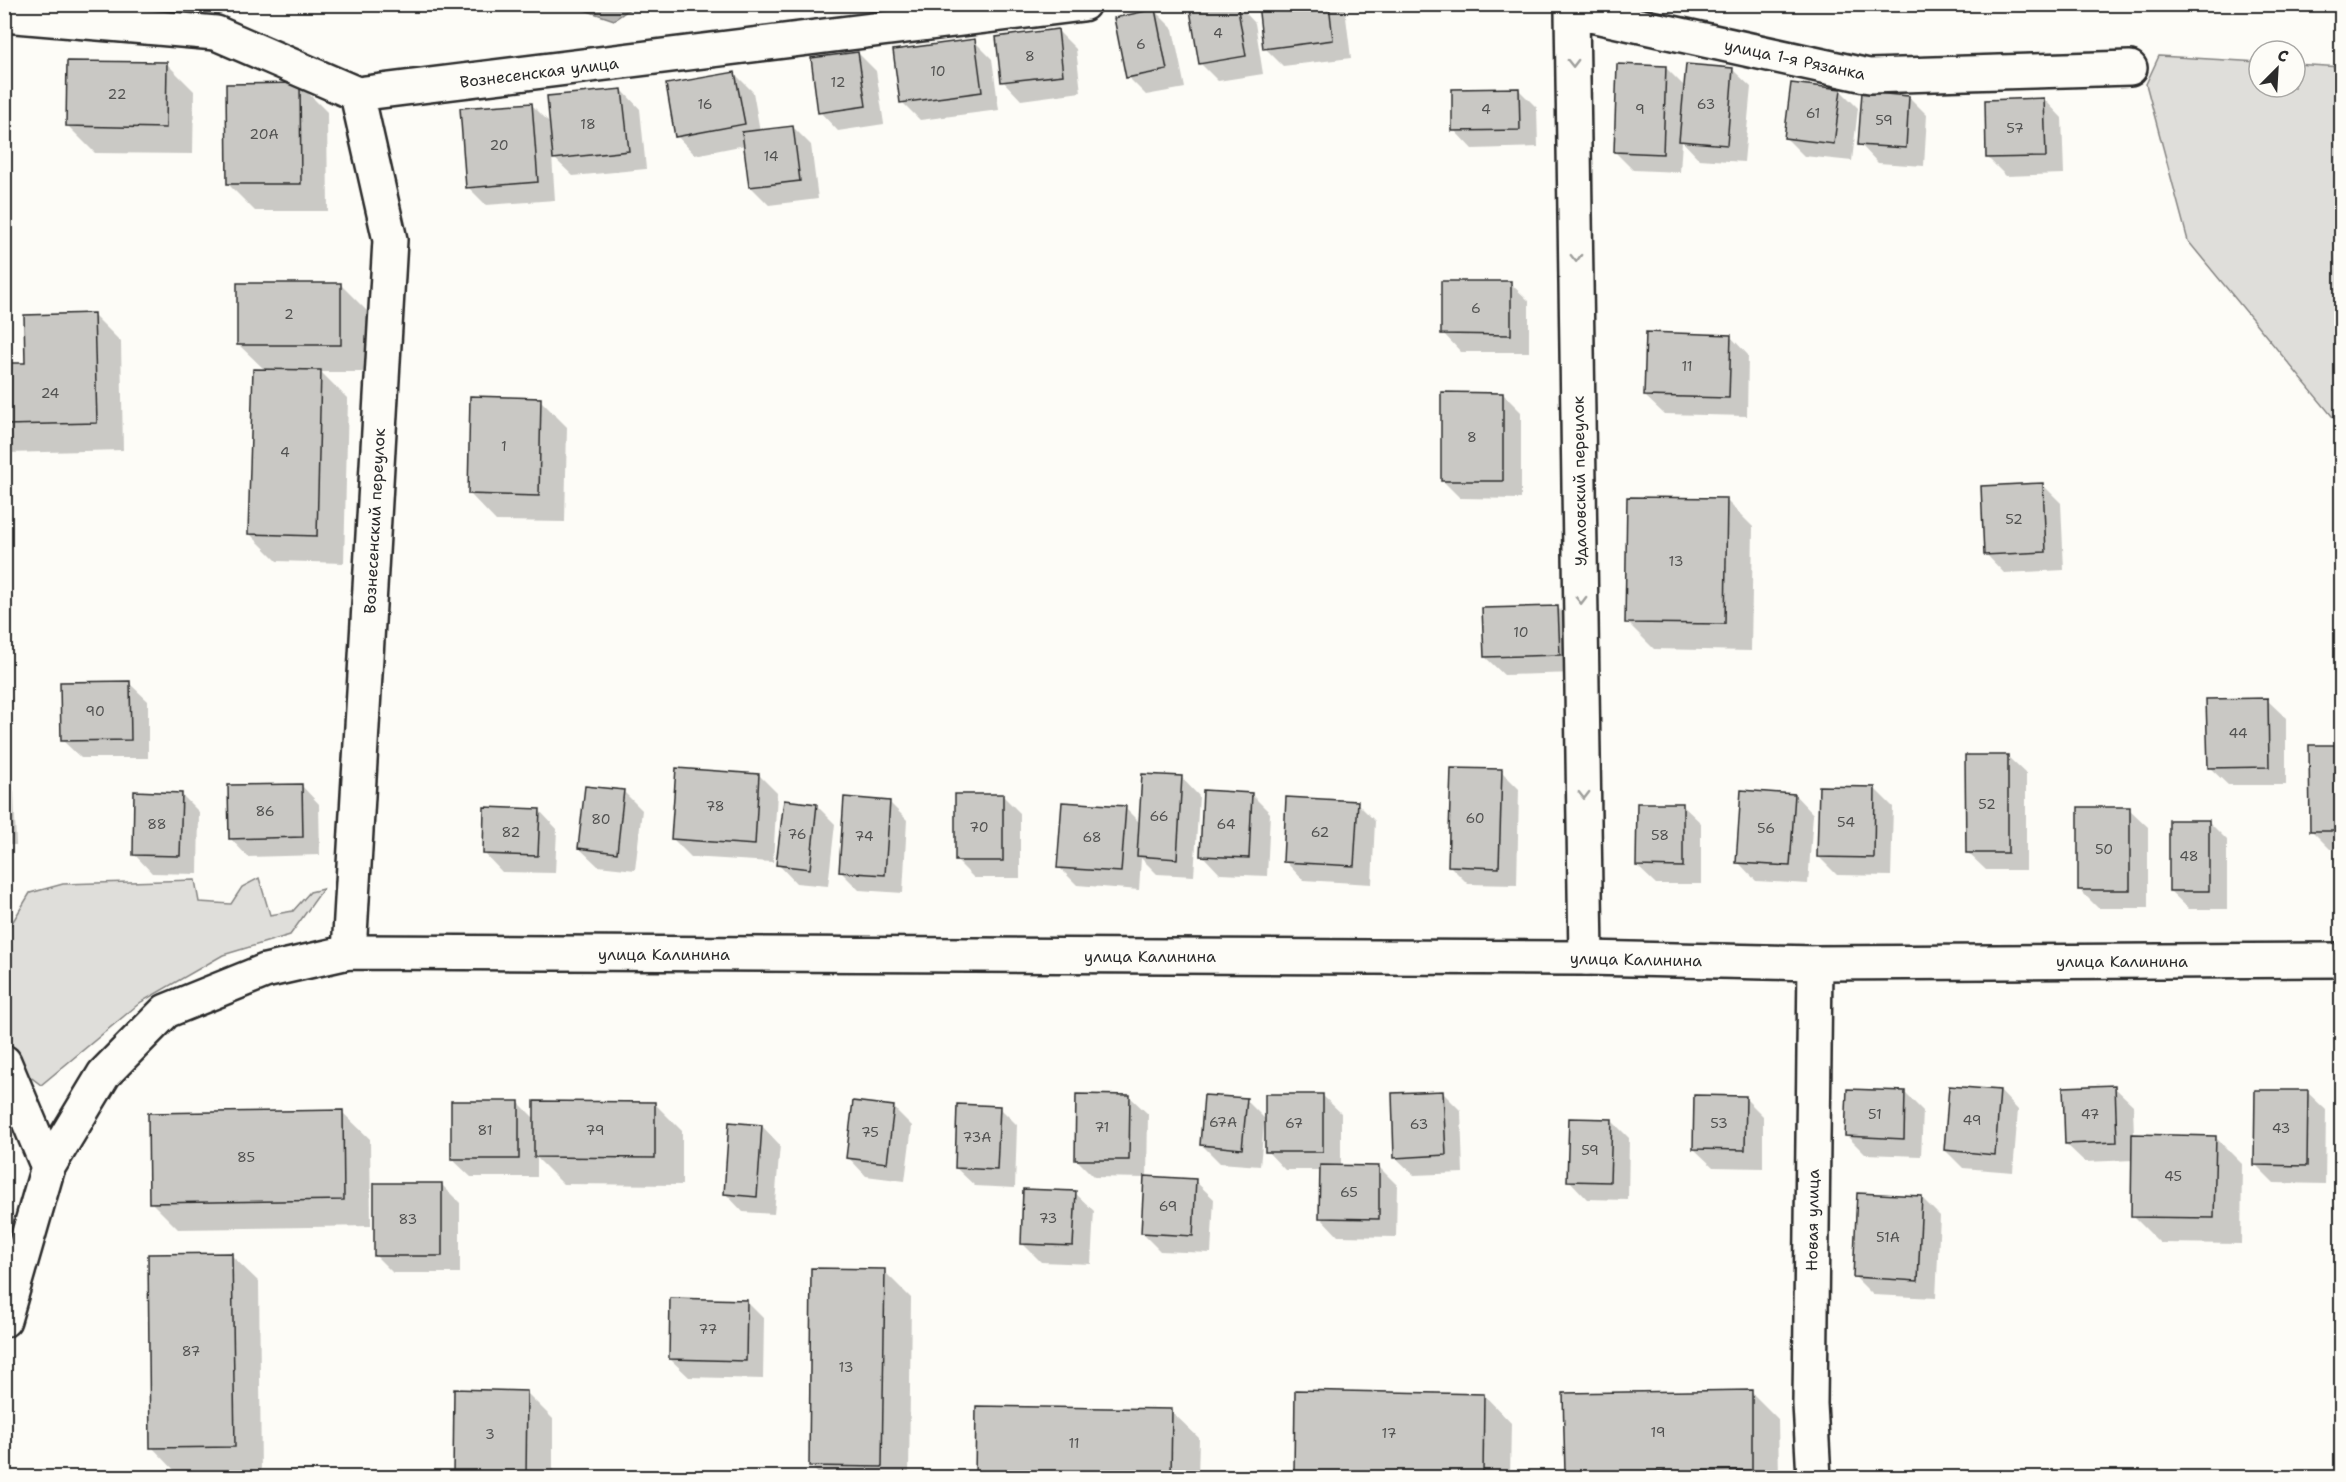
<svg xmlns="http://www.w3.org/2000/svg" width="2346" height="1482" font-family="'Shantell Sans',sans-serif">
	<rect width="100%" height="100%" fill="#fdfcf7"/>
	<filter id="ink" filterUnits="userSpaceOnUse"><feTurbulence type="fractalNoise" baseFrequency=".0167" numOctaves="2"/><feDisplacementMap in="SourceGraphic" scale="12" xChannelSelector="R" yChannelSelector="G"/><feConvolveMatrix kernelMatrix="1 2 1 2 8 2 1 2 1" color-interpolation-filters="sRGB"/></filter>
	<g filter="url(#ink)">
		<path fill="#dfdeda" stroke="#858482" stroke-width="1.5" d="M2159 56 2259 62V87H2295V64L2341 67V427L2188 241 2146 84Z
			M259 878 270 915 293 911 310 892 323 889 290 935 223 955 141 1002 41 1085 24 1072 5 1035V929L9 928 30 893 63 884 195 880 199 902 231 904 242 887Z"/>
		<path fill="#b5b4b1" stroke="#7e7d7b" stroke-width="1.5" d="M570 5 635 4V5L614 20Z"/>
		<path fill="#0003" d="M1237 4 1255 23 1263 74 1218 81 1200 63Z
			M1259 4H1340L1345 9 1351 58 1283 66 1265 48Z
			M1155 11 1173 29 1185 88 1146 95 1128 77Z
			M1058 31 1076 49 1081 92 1021 100 1003 81Z
			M974 41 992 59 999 110 920 120 902 102Z
			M858 53 876 71 884 124 838 131 820 112Z
			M166 63 194 91 193 154 95 153 68 126Z
			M1666 68 1685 87 1732 69 1751 87 1744 162 1699 159 1682 141 1680 172 1633 170 1615 152Z
			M734 73 753 92 760 131 793 127 811 145 818 199 769 205 750 186 745 145 695 155 677 136Z
			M300 85 327 112 328 211H255L228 184Z
			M622 90 640 109 646 169 573 176 552 156 555 200 486 205 468 187 532 105 551 124Z
			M1519 90 1537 108 1538 147 1472 149 1454 130Z
			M1840 90 1858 108 1852 161 1804 156 1786 138Z
			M1909 97 1927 115 1924 166 1878 163 1860 144Z
			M2044 99 2062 118 2064 174 2006 176 1988 158Z
			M1510 283 1529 301V352H1461L1443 333Z
			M340 284 368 312V372H321L348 399 344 563 277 561 250 534 265 370 239 345Z
			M94 315 121 342 123 450 7 453 4 450V365L27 364Z
			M1730 336 1748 355 1747 416 1664 414 1645 396Z
			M1503 394 1521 412V499L1460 498 1442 480Z
			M540 400 567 427 565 522 496 521 469 493Z
			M2043 485 2061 503 2064 570 2004 573 1986 554Z
			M1726 500 1753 527 1751 651 1654 649 1627 622Z
			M1558 608 1576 626 1577 673 1504 675 1485 657Z
			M129 683 148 701V758H81L62 740Z
			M2267 700 2286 718V785H2228L2209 767Z
			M2342 746V849H2330L2311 830Z
			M2007 756 2026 774V870H1986L1967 852Z
			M1501 771 1519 789 1517 885 1468 884 1450 866Z
			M759 775 777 793 773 862 691 857 673 839Z
			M1181 777 1199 796 1194 876 1157 874 1141 858 1139 890 1077 885 1059 867 1125 808 1140 823Z
			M4 782 14 791 16 845H4Z
			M301 785 319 804 320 855 248 857 230 838Z
			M1875 789 1893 807 1891 876 1837 875 1819 857Z
			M624 792 642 810 635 870 598 866 579 848Z
			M181 794 199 812 198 874 152 873 134 854Z
			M1251 794 1270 813 1267 876 1220 874 1202 855Z
			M1002 795 1020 813V878H974L956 860Z
			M1795 795 1813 814 1808 884 1756 881 1738 862Z
			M889 802 907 820 903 893 859 890 840 871Z
			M1357 803 1375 821 1372 884 1303 880 1285 861Z
			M1682 805 1701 823V884H1656L1637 866Z
			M817 806 835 824 828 886 796 883 778 864Z
			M2129 809 2148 827V908H2098L2080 890Z
			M539 810 557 829 555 873 502 872 484 853Z
			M2209 822 2227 840V909H2189L2170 891Z
			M2114 1087 2133 1105 2134 1136 2215 1137 2242 1164 2241 1244 2160 1243 2133 1216 2134 1160 2085 1162 2066 1144Z
			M2000 1091 2018 1110 2013 1172 1963 1168 1945 1150Z
			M2307 1092 2326 1110 2325 1184 2274 1183 2256 1165Z
			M1443 1093 1461 1111 1463 1173 1414 1175 1395 1157Z
			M1905 1093 1923 1111 1921 1156 1865 1154 1847 1136Z
			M1322 1095 1341 1113V1166L1379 1167 1397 1185 1396 1237 1338 1236 1320 1217 1321 1170H1285L1267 1151 1266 1124H1264L1260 1166 1220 1163 1201 1144 1246 1100 1266 1120Z
			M1129 1096 1148 1114 1147 1178 1195 1181 1214 1199 1211 1253 1160 1251 1142 1233 1145 1178 1094 1177 1076 1159Z
			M1745 1098 1763 1116V1168L1713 1167 1694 1149Z
			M518 1102 535 1119 655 1104 682 1131V1185L563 1184 537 1158V1177H471L452 1159Z
			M855 1103 894 1108 912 1126 905 1181 866 1176 848 1157Z
			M999 1107 1017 1125 1015 1188 975 1186 956 1168Z
			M342 1112 370 1139 371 1226 178 1229 151 1202Z
			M1611 1120 1629 1138 1628 1200 1587 1199 1569 1180Z
			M762 1126 780 1145 774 1214 743 1212 725 1193Z
			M442 1185 460 1203V1273H393L375 1255Z
			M1075 1193 1094 1211 1091 1264 1041 1262 1023 1244Z
			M1922 1198 1940 1216 1936 1298 1873 1295 1854 1276Z
			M231 1255 259 1282 261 1474 179 1475 152 1447Z
			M884 1271 911 1298 909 1478H822L810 1465Z
			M746 1301 764 1319 763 1379 689 1377 670 1359Z
			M526 1392 553 1419V1478H454Z
			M1751 1392 1778 1419 1779 1478H1572L1566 1472Z
			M1484 1395 1511 1423 1510 1478H1301L1295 1472Z
			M1171 1411 1199 1438 1198 1478H977Z"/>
		<path fill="#c9c8c4" stroke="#2b2b2b" stroke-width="1.5" d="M1225 4H1237L1246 56 1199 64 1190 10Z
			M1258 4H1329L1333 40 1263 49Z
			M1155 9 1167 70 1126 78 1114 18Z
			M1058 29 1063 75 1001 82 996 37Z
			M975 39 982 92 900 103 893 50Z
			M858 52 866 106 818 113 811 58Z
			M67 61 167 62 166 128 66 126Z
			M1617 64 1666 66 1663 154 1614 152Z
			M1686 64 1733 68 1727 145 1679 141Z
			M735 72 745 124 675 137 666 84Z
			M300 83 301 184H227L226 84Z
			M1791 83 1841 89 1834 144 1784 138Z
			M1519 88 1520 130 1452 131V89Z
			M622 89 629 151 553 159 547 96Z
			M1862 92 1909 96 1906 148 1858 145Z
			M2044 98 2046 157 1986 158 1985 100Z
			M532 103 538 182 466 188 460 108Z
			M793 126 800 181 749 187 742 132Z
			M1441 281H1511V335L1441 334Z
			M237 283H341V345H237Z
			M94 313 97 423 4 425V363H25L24 315Z
			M1646 332 1731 335 1729 398 1644 396Z
			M253 369 321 370 317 536 248 534Z
			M1441 392 1503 393V481H1441Z
			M470 396 541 398 539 496 468 494Z
			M2043 483 2046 552 1984 555 1981 486Z
			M1627 497 1727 498 1725 624 1625 623Z
			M1558 606 1560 655 1484 657 1482 608Z
			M130 681 131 740 61 741 60 682Z
			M2268 698 2269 767 2208 768 2206 699Z
			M2309 745H2342V831H2310Z
			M1965 755H2008V853H1966Z
			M676 768 759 774 755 845 671 839Z
			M1451 768 1502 769 1499 868 1448 866Z
			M1142 774 1182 776 1177 859 1137 856Z
			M302 784 303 837 229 839 228 785Z
			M585 786 624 790 617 853 578 848Z
			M1819 786 1875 787 1874 858 1817 857Z
			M1203 790 1252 793 1249 858 1200 856Z
			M1741 790 1795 794 1790 866 1736 863Z
			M134 791 182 793 180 856 133 855Z
			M955 794H1003V861H955Z
			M844 797 890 801 885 875 839 872Z
			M1286 797 1358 801 1354 866 1283 862Z
			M784 800 817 804 810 869 776 865Z
			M1062 802 1126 806 1121 872 1057 868Z
			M1637 803H1683V867L1636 866Z
			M484 807 540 809 538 856 483 854Z
			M2078 807H2130V890H2078Z
			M2169 820H2209V891H2169Z
			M2115 1085 2117 1142 2065 1144 2063 1087Z
			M1949 1086 2000 1090 1995 1155 1944 1150Z
			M1847 1089 1905 1091 1904 1139 1845 1136Z
			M2255 1090H2308L2307 1166 2254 1165Z
			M1443 1091 1446 1155 1394 1158 1392 1093Z
			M1076 1094 1130 1095 1129 1160H1075Z
			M1265 1094H1323V1152H1265Z
			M1204 1095 1247 1098 1242 1149 1200 1145Z
			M1694 1095 1746 1096 1745 1150 1693 1149Z
			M451 1101H519V1159H451Z
			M534 1101 655 1102V1158L534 1157Z
			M853 1101 894 1106 887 1163 846 1158Z
			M957 1104 1000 1106 997 1170 955 1168Z
			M343 1110 344 1200 149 1203 148 1113Z
			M1569 1118 1612 1119 1610 1182 1567 1181Z
			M729 1122 762 1125 757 1197 724 1194Z
			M2132 1134 2216 1136 2214 1218 2131 1217Z
			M1320 1165 1379 1166V1219L1319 1218Z
			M1144 1176 1196 1179 1193 1236 1141 1233Z
			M374 1183H442V1256H374Z
			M1023 1189 1076 1191 1073 1246 1021 1244Z
			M1857 1193 1922 1196 1918 1281 1853 1277Z
			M232 1253 235 1447 150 1448 148 1254Z
			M811 1268 885 1269 882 1467 809 1466Z
			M670 1298 747 1300 746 1361 669 1359Z
			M454 1389 527 1391 526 1478H453Z
			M1295 1390 1484 1394 1483 1477 1294 1473Z
			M1752 1390V1470L1565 1473 1563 1393Z
			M976 1406 1172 1409 1171 1478H975Z"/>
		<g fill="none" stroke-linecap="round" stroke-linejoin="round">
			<defs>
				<path id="minor" d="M1574 4 1572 11 1586 958
					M1572 11 1869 76 2130 68
					M4 15 216 33 357 94 1083 4
					M349 952 390 240 357 94
					M4 1062 48 1167
					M1814 1478 1810 1404 1815 963"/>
				<path id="secondary" d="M4 1320 48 1167 104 1074 166 1011 265 971 349 952 1586 958 1815 963 2342 960"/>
			</defs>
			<use href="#minor" stroke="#2b2b2b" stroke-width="38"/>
			<use href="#secondary" stroke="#2b2b2b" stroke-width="38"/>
			<use href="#minor" stroke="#fdfcf7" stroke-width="33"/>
			<use href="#secondary" stroke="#fdfcf7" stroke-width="33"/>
		</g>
		<defs><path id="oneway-chevron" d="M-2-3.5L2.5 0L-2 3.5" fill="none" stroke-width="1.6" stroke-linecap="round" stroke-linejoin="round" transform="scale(1.5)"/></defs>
		<g stroke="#9e9e9b">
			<use href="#oneway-chevron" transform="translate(1573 63) rotate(89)"/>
			<use href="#oneway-chevron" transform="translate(1576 258) rotate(89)"/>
			<use href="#oneway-chevron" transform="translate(1581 600) rotate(89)"/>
			<use href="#oneway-chevron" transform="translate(1584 795) rotate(89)"/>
		</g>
	</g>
	<g text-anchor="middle" stroke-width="4.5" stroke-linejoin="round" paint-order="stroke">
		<g font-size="14" fill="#525251">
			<text x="1218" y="38">4</text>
			<text x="1141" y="49">6</text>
			<text x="1030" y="61">8</text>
			<text x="938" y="76">10</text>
			<text x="838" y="87">12</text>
			<text x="117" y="99">22</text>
			<text x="705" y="109">16</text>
			<text x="1706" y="109">63</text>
			<text x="1486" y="114">4</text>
			<text x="1640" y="114">9</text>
			<text x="1813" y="118">61</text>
			<text x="1884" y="125">59</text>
			<text x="588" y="129">18</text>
			<text x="2015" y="133">57</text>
			<text x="264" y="139">20А</text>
			<text x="499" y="150">20</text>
			<text x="771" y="161">14</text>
			<text x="1476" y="313">6</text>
			<text x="289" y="319">2</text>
			<text x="1687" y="371">11</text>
			<text x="50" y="398">24</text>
			<text x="1472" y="442">8</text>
			<text x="504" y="451">1</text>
			<text x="285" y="457">4</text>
			<text x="2014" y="524">52</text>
			<text x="1676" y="566">13</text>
			<text x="1521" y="637">10</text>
			<text x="95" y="716">90</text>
			<text x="2238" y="738">44</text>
			<text x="1987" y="809">52</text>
			<text x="715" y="811">78</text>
			<text x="265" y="816">86</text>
			<text x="1159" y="821">66</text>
			<text x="1475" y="823">60</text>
			<text x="601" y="824">80</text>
			<text x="1846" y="827">54</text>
			<text x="157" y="829">88</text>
			<text x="1226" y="829">64</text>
			<text x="979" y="832">70</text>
			<text x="1766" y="833">56</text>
			<text x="511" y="837">82</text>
			<text x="1320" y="837">62</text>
			<text x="797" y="839">76</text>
			<text x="1660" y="840">58</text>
			<text x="864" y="841">74</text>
			<text x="1092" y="842">68</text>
			<text x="2104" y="854">50</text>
			<text x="2189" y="861">48</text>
			<text x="1875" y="1119">51</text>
			<text x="2090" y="1119">47</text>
			<text x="1972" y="1125">49</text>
			<text x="1223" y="1127">67А</text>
			<text x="1294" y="1128">67</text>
			<text x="1719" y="1128">53</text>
			<text x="1419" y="1129">63</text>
			<text x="1102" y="1132">71</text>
			<text x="2281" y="1133">43</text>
			<text x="485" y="1135">81</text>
			<text x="595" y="1135">79</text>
			<text x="870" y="1137">75</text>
			<text x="977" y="1142">73А</text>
			<text x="1590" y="1155">59</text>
			<text x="246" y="1162">85</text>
			<text x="2173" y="1181">45</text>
			<text x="1349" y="1197">65</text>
			<text x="1168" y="1211">69</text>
			<text x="1048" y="1223">73</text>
			<text x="408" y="1224">83</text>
			<text x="1888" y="1242">51А</text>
			<text x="708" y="1334">77</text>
			<text x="191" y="1356">87</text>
			<text x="846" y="1372">13</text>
			<text x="1658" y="1437">19</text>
			<text x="1389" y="1438">17</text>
			<text x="490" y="1439">3</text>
			<text x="1074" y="1448">11</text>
		</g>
		<g font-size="16" fill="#2b2b2b" stroke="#fdfcf7">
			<text transform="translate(1795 59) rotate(12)" y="6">улица 1-я Рязанка</text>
			<text transform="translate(539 72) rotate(-7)" y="6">Вознесенская улица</text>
			<text transform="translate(1579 481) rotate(-91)" y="6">Удаловский переулок</text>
			<text transform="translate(374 521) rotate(-87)" y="6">Вознесенский переулок</text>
			<text x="664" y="960">улица Калинина</text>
			<text x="1150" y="962">улица Калинина</text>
			<text transform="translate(1636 959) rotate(1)" y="6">улица Калинина</text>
			<text x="2122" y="967">улица Калинина</text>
			<text transform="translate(1812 1220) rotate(-89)" y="6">Новая улица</text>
		</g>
	</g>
	<rect width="2346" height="1482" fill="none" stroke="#fdfcf7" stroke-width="24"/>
	<rect x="12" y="12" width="2322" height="1458" fill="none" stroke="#2b2b2b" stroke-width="2" filter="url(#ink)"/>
	<g transform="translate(2277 69) rotate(24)"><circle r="28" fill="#fdfcf7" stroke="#a9a8a5" stroke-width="1.5"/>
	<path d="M0-4.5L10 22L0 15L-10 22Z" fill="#2b2b2b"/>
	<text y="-9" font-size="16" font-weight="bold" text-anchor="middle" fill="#2b2b2b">С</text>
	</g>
</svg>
